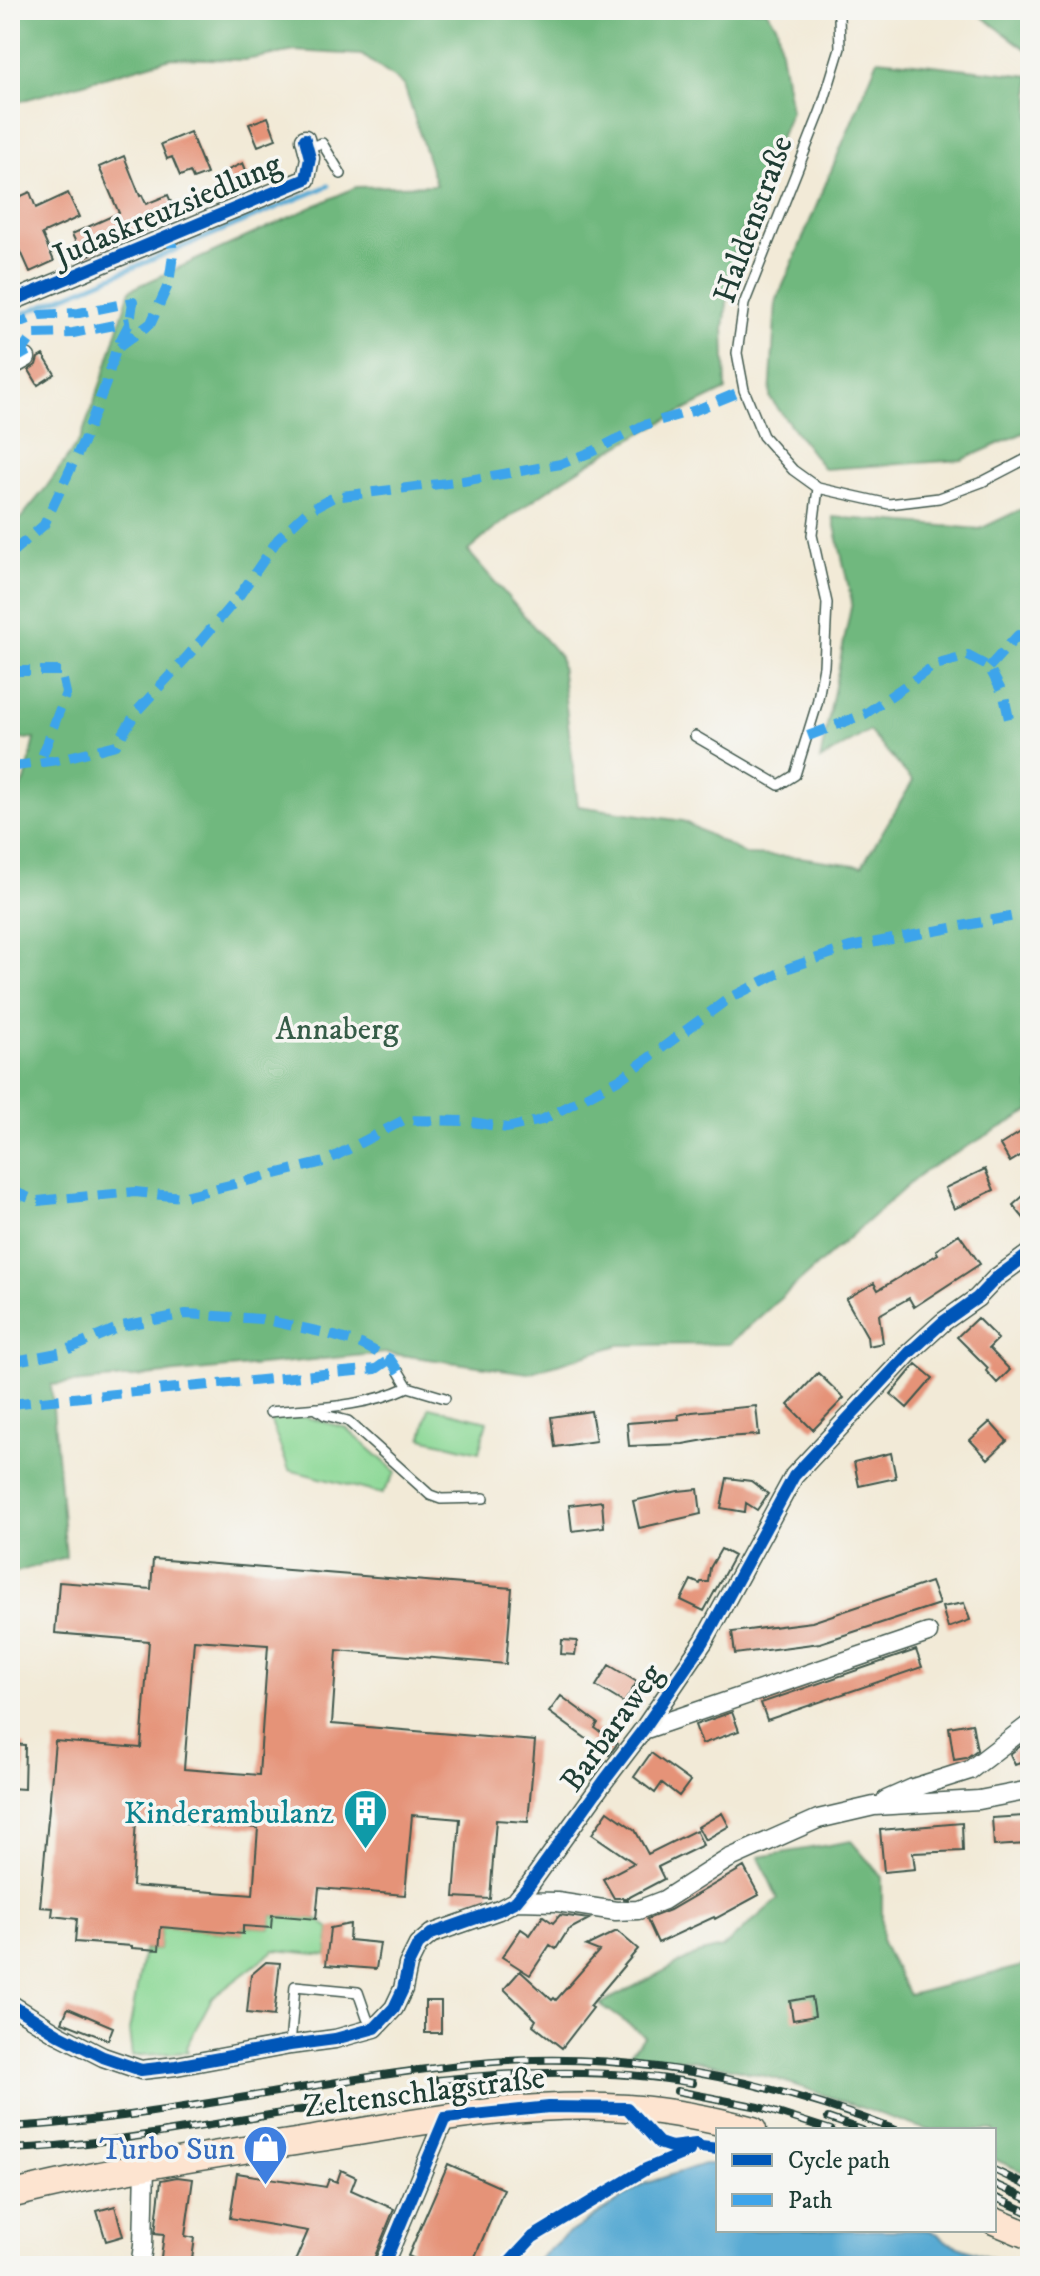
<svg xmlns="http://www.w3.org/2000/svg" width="1040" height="2276" font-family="'IM FELL DW Pica',serif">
	<rect width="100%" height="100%" fill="#f6f6f2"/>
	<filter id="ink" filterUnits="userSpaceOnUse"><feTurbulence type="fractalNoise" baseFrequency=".0125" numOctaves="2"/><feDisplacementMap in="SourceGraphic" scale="16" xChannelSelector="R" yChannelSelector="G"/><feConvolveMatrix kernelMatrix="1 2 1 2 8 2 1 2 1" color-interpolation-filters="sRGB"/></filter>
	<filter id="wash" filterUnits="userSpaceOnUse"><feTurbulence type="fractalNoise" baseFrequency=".006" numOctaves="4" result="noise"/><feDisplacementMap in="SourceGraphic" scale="32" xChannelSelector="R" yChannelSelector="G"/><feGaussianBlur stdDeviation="1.8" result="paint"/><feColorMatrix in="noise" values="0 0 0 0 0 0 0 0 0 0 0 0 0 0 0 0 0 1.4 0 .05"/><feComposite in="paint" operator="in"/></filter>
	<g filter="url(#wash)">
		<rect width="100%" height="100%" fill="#f2ead7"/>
		<path fill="#8bd895" stroke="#558a64" stroke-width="2" d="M429 1407 487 1421 479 1452 422 1438Z
			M298 1415 346 1428 396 1472 382 1494 289 1470 269 1417Z
			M272 1915 316 1919 330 1928 327 1955 275 1950 212 1998 186 2047 188 2052 132 2056 129 2031 144 1950H159L161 1927 242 1934 243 1926 271 1928Z"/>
		<path fill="#70b87e" stroke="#487a59" stroke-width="2" d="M10 10H766L777 26 791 111 733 254 724 328 726 390C634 434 545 484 468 551L560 657 578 806 683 821 747 855 799 857 862 866 913 781 869 731 820 760 852 602 833 517 980 529 1030 505V1111L924 1171 729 1344 619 1345 528 1373 386 1353 51 1385 66 1557 10 1574V804L25 781 35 739H10V531L45 489 81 438 104 374 130 290 356 187 436 185 404 85 362 55 295 51 245 60 171 58 10 104Z
			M973 10H1030V52Z
			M878 59 1030 76V430L962 460 824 469 770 398 776 302Z
			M851 1841 882 1877V1943L909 1995 1030 1964V2175L994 2159V2130H927L777 2079 701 2061 629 2054 645 2036 600 2004 697 1954 722 1948 778 1899 759 1857Z"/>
		<path fill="#59aad3" stroke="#3c7484" stroke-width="2" d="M704 2164H718V2230H929L938 2234 944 2241 1014 2266H531L563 2237 644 2184Z"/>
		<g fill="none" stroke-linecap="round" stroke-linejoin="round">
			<path stroke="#59aad3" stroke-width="5" d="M15 317 328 186"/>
		</g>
		<g id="blocks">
			<path fill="#e59378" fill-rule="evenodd" d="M268 117 276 139 258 146 249 124Z
				M190 132 207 174 193 179 190 172 180 176 172 157 167 159 161 144Z
				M124 156 140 196 142 195 146 204 168 195 174 209 164 213 167 219 155 224 156 226 83 258 72 234 119 213 99 167Z
				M243 163 251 182 235 190 226 171Z
				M30 192 36 208 68 193 79 217 42 234 54 261 30 272 15 238 10 240V201Z
				M43 355 55 374 38 385 29 370 36 365 38 358Z
				M1024 1130 1030 1139V1150L1010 1162 1000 1145Z
				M985 1169 994 1190 954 1209 945 1188Z
				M1030 1190V1226L1013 1205Z
				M959 1234 980 1264 914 1307 909 1298 879 1315 883 1343 868 1346 867 1336 846 1299 874 1283 878 1290 938 1254 936 1250Z
				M977 1318 998 1339 989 1348 1010 1370 997 1383 986 1371 988 1368 957 1337Z
				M916 1364 933 1378 907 1408 891 1394Z
				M818 1373 844 1398 813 1430 788 1405Z
				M756 1406 759 1435 722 1437 683 1444 629 1446 627 1423 679 1419 678 1415 692 1412Z
				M591 1411 596 1441 555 1447 551 1417Z
				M990 1422 1007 1441 988 1459 970 1440Z
				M891 1453 896 1478 859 1486 854 1462Z
				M727 1478 751 1481 768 1494 757 1510 746 1503 745 1512 721 1508Z
				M698 1489 701 1514 639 1528 633 1501 678 1491Z
				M602 1501 604 1527 572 1531 569 1505Z
				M721 1549 734 1556 704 1611 681 1600 691 1580 700 1584 701 1582H708L710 1568Z
				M153 1559 512 1588 506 1664 337 1650 332 1724 535 1741 528 1822 496 1820 490 1899 454 1897 460 1819 412 1815 405 1895 319 1888 316 1919 272 1915 271 1928 243 1926V1934L161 1927 159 1950 132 1948V1946L75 1942 77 1919 52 1916 53 1908 40 1907 55 1741 141 1748 149 1641 55 1633 59 1582 151 1589ZM194 1640 268 1645 259 1775 184 1769ZM136 1819 258 1828 253 1895 132 1886Z
				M931 1582 939 1604 820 1643 735 1654 732 1632 812 1622Z
				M964 1603 970 1620 948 1628 942 1607Z
				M562 1640 577 1641 575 1655 561 1654Z
				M916 1650 922 1667 767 1720 761 1703Z
				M609 1665 637 1682 624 1703 596 1686Z
				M561 1696 598 1723 595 1728 617 1744 609 1755 549 1712Z
				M732 1712 739 1731 702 1744 695 1725Z
				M972 1723 977 1750 966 1758 954 1760 949 1727Z
				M1030 1739V1759L1015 1765 1010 1754Z
				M10 1744 25 1745 24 1789 10 1788Z
				M651 1753 690 1781 679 1796 662 1783 655 1793 634 1777Z
				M608 1811 635 1830 648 1854 696 1830 703 1845 658 1867 664 1879 628 1898H614L603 1879 634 1863 592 1834Z
				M722 1813 729 1826 705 1840 698 1827Z
				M1024 1816 1026 1844 994 1846 992 1818Z
				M962 1823 963 1851 913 1853 915 1869 884 1872 880 1830Z
				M744 1867 759 1895 715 1919 714 1917 658 1943 647 1919 670 1910Z
				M560 1915 589 1919 568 1930 556 1949 550 1945 530 1975 502 1957 521 1929 530 1935 543 1916 553 1923Z
				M350 1924 349 1940 380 1943 376 1969 326 1965 330 1928Z
				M617 1931 638 1949 590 2006 593 2008 562 2048 533 2025 536 2020 504 1989 520 1971 552 2000 554 1998 556 2000 599 1951 586 1946Z
				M266 1962 280 1963 274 2016 247 2013 251 1975Z
				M812 1997 815 2016 793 2020 790 2001Z
				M425 2001H441V2033H425Z
				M68 2008 113 2027 108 2040 62 2022Z
				M448 2164 504 2189 471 2266H431L408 2256Z
				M341 2170 356 2177 351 2190 394 2209 371 2266H293L308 2231 230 2218 237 2173 326 2187 329 2179 337 2182Z
				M177 2177 193 2179 185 2236 195 2238 191 2266H160L164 2234 155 2233 161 2180Z
				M115 2206 123 2236 106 2241 97 2211Z"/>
		</g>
	</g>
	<g filter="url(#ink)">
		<use href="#blocks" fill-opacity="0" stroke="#3f574c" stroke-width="2"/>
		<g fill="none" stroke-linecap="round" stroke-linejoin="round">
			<defs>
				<path id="service" d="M835 10 839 16 840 48 821 110 744 304 737 353 744 390 763 436 793 470 818 488 889 504 939 498 982 482 1030 457
					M307 148 322 143 341 174
					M695 736 779 785 795 775 817 704 824 666 827 603 812 535 818 488
					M399 1372 408 1387 445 1398
					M315 1408 325 1415 348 1421 430 1495 441 1499 484 1498
					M270 1412C315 1408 367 1407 408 1387
					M290 2045 295 1986 358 1992 367 2018 375 2028"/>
				<path id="minor" d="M10 302 306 179 310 158 305 139
					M10 367 26 358
					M643 1730 928 1633
					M886 1800 913 1788 970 1770 1030 1724
					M516 1901 557 1902 616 1911 638 1910 664 1900 728 1859 818 1819 874 1806 979 1800 1030 1790
					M10 2004 58 2034 103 2057 141 2070 176 2066 290 2045 335 2039 375 2028 394 2008 403 1989 408 1965 418 1945 431 1934 499 1910 516 1901 530 1884 604 1781 643 1730 704 1641 794 1476 909 1353 943 1322 977 1298 996 1278 1030 1253
					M140 2266 143 2246 145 2166
					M383 2266 445 2118"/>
				<path id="secondary" d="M10 2195C110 2170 212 2155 314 2139 417 2123 523 2100 627 2108 670 2111 712 2119 753 2130
					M994 2221 1030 2236"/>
			</defs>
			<use href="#service" stroke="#3f574c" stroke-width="12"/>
			<use href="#minor" stroke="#3f574c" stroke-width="21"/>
			<use href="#secondary" stroke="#3f574c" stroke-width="29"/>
			<use href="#service" stroke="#fff" stroke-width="9"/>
			<use href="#minor" stroke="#fff" stroke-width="18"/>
			<use href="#secondary" stroke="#fde4d0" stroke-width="26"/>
			<defs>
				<path id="rail" d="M438 2080C522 2071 609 2068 693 2083
					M677 2091 759 2107 831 2130
					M828 2118 862 2130
					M10 2127C135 2120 259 2093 383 2075 433 2068 483 2061 534 2060 659 2057 780 2085 896 2130
					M10 2149C92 2146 172 2131 252 2118 320 2106 389 2097 458 2089
					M994 2170 1030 2187
					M994 2184 1030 2200
					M994 2197 1030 2213"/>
			</defs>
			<use href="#rail" stroke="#1f3d34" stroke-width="8"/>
			<use href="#rail" stroke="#f6f6f2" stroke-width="5" stroke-dasharray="15" stroke-linecap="butt"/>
			<path stroke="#3da4eb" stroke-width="10" stroke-dasharray="20 10" stroke-linecap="butt" d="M10 326 40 315 79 313 133 302 130 322 116 349 106 383 84 440 44 525 10 554
				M119 347 151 323 169 283 173 255 171 235
				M26 358 22 351 34 334 73 333 130 322
				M989 667 1018 635 1030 638
				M10 671H61L66 693 40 762
				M808 736 865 714 935 665 968 656 989 667 1004 696 1011 728
				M10 767 57 760 116 745 137 711 186 658 239 596 278 539 306 512 334 497 463 481 561 464 594 451 644 425 696 410 744 390
				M10 1190 37 1201 135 1192 181 1197 324 1162 404 1120 467 1121 507 1128 542 1120 623 1077 728 999 789 968 850 947 1020 915 1030 911
				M10 1362 62 1352 122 1326 186 1314 261 1319 321 1332 361 1344 390 1359 399 1372
				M10 1404 376 1369 390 1359"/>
			<defs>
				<path id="cycleway" d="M10 302 306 179 310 158 305 139
					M10 2004 58 2034 103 2057 141 2070 176 2066 290 2045 335 2039 375 2028 394 2008 403 1989 408 1965 418 1945 431 1934 499 1910 516 1901 530 1884 604 1781 643 1730 704 1641 794 1476 909 1353 943 1322 977 1298 996 1278 1030 1253
					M383 2266 445 2118 549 2107 627 2108 659 2143 671 2147 696 2144 701 2147 718 2149
					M506 2266 533 2237 561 2220 646 2169 689 2151"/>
			</defs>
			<use href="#cycleway" stroke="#f6f6f2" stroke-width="17"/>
			<use href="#cycleway" stroke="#0057b8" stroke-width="12"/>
		</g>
	</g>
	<defs>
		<symbol id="building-pin" viewBox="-11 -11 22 30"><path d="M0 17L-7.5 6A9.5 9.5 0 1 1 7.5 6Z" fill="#0f9aa8" stroke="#f6f6f2"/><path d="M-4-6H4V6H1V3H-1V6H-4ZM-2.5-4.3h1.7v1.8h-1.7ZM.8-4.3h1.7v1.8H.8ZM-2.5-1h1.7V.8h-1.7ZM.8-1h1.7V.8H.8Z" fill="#fff"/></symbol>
		<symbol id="shop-pin" viewBox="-11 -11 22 30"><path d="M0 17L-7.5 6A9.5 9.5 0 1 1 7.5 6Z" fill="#3f7fe0" stroke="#f6f6f2"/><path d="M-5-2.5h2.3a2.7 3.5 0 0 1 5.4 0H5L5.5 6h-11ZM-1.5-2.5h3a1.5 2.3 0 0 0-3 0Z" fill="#fff"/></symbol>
	</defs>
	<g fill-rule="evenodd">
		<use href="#building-pin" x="340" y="1786" width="51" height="69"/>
		<use href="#shop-pin" x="240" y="2122" width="51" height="69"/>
	</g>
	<g text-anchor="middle" stroke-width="7" stroke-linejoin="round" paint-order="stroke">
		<g font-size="32" fill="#1f3d34" stroke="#f6f6f2">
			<text transform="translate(167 209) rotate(-23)" y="11">Judaskreuzsiedlung</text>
			<text transform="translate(752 219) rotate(-70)" y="11">Haldenstraße</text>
			<text transform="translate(611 1727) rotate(-54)" y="11">Barbaraweg</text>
			<text transform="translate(424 2091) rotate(-7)" y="11">Zeltenschlagstraße</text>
		</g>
		<g font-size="32" fill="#355c47" stroke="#f6f6f2">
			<text x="337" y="1039">Annaberg</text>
		</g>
		<g font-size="32" fill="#0d838f" stroke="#f6f6f2" text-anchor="end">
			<text x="334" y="1823">Kinderambulanz</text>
		</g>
		<g font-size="32" fill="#366cbe" stroke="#f6f6f2" text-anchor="end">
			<text x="235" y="2159">Turbo Sun</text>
		</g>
	</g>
	<rect width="1040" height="2276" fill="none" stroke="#f6f6f2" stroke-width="40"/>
	<rect x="716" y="2128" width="280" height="104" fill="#f6f6f2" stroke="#a0aca6" stroke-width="2"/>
	<rect x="732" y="2154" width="40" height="12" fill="#0057b8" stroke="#a0aca6" stroke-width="2"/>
	<text x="788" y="2168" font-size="24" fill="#1f3d34">Cycle path</text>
	<rect x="732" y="2194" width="40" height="12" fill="#3da4eb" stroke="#a0aca6" stroke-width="2"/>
	<text x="788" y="2208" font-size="24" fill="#1f3d34">Path</text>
</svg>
